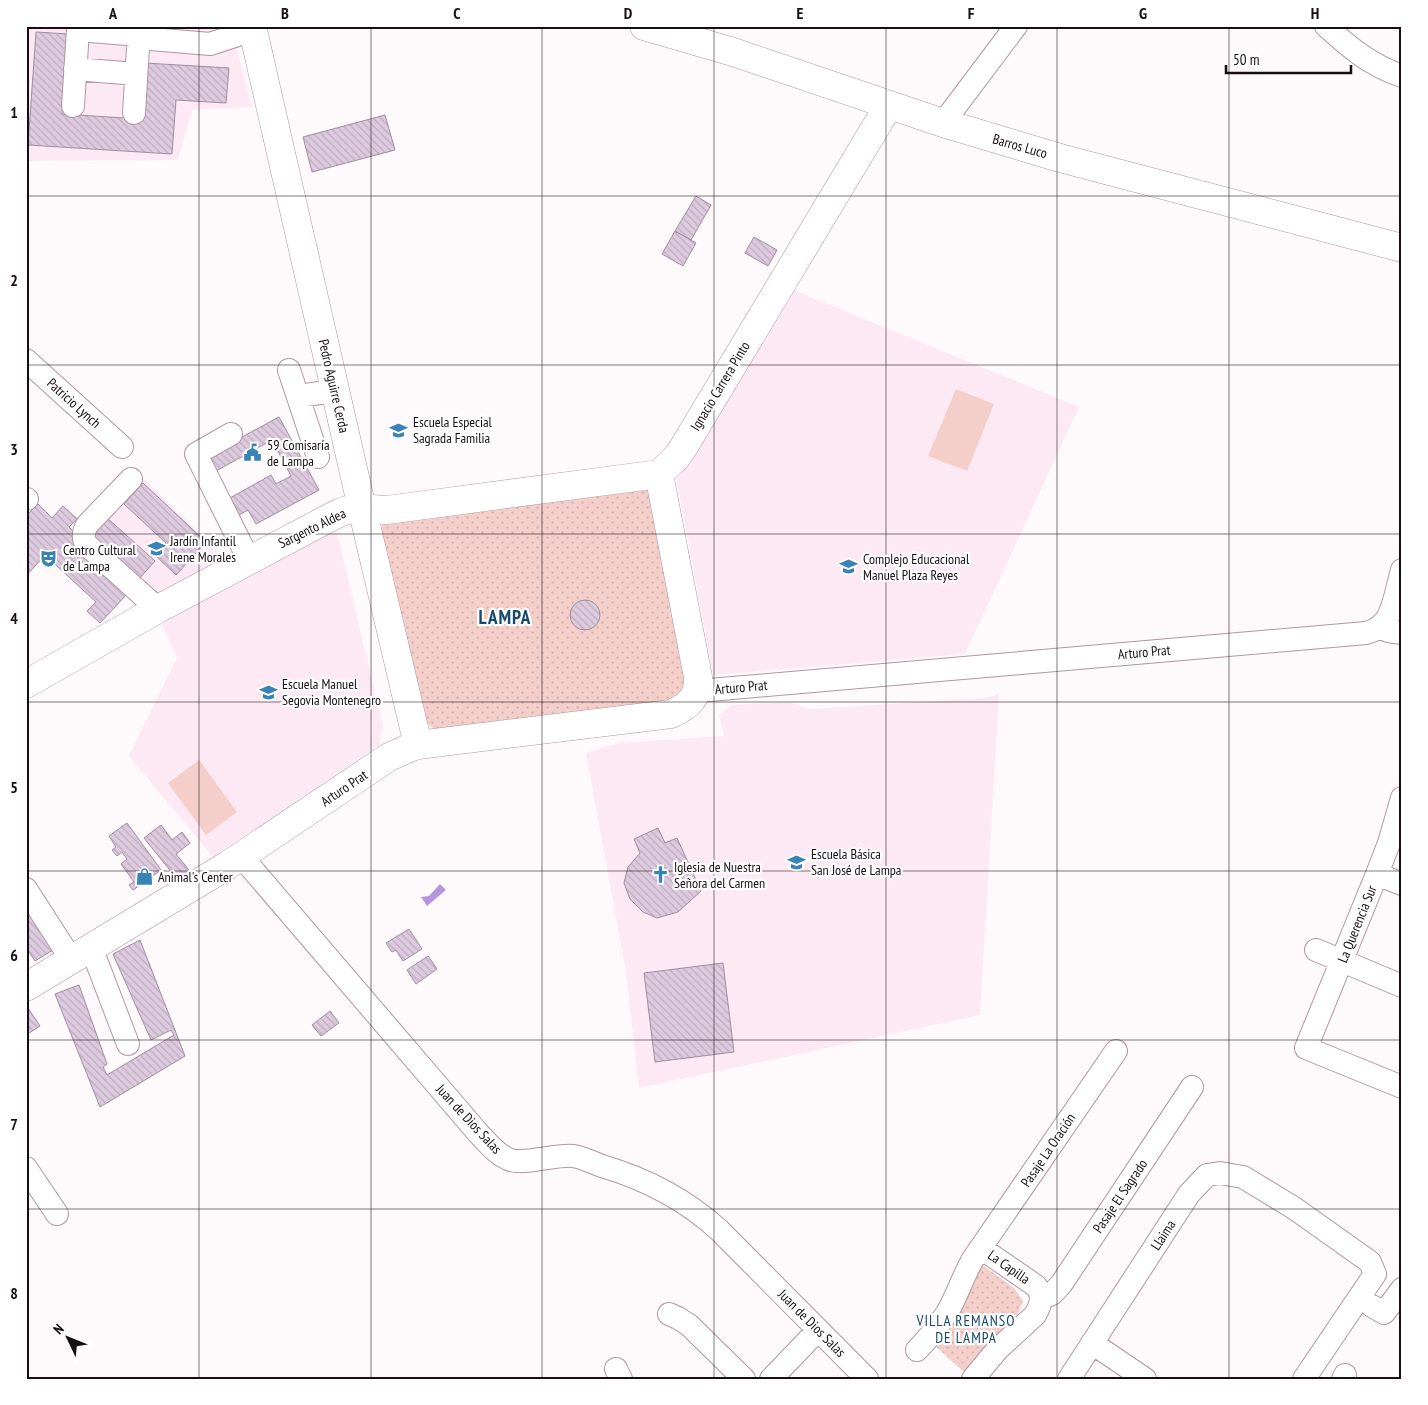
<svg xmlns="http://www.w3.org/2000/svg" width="1428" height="1405" font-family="'PT Sans Narrow',sans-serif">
	<defs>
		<pattern id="park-dots" width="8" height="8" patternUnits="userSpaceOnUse" patternTransform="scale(1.25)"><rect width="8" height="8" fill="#f4cfca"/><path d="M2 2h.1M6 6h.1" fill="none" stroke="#d0b1ad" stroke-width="1.8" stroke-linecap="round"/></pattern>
		<pattern id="building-back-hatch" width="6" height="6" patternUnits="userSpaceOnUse" patternTransform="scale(1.25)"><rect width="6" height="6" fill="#ddcade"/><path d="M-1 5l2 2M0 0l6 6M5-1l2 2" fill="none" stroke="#bdacbe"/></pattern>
	</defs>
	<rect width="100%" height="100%" fill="#fef9fb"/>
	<path fill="#fde9f3" d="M26 26H231L252 107 192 110 178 160 26 161Z
		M793 290 1079 407 965 654 713 675 677 481Z
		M143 478 225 559 153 599 86 538Z
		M337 533 383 726 379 745 213 857 129 756 177 658 162 624 322 537Z
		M999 694 980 1015 639 1088 626 972 586 753 619 743 724 736 719 715 731 705 789 702 810 709 985 698Z"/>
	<path fill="url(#park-dots)" d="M644 484 656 490 690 679 675 703 437 731 425 722 379 532 383 524 399 517Z
		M981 1264 1014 1288 1023 1301 1018 1314 964 1372 933 1344Z"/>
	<path fill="#f4cfca" d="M956 389 994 404 967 471 928 456Z
		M199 760 237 812 206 835 168 783Z"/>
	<path fill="#b595de" d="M440 884 446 890 427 906 421 897 429 896Z"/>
	<path fill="url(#building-back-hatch)" stroke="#9f8ea0" d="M36 32 68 34 62 114 140 119 145 63 229 68 226 103 176 100 172 154 28 145Z
		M385 115 395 150 312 172 303 137Z
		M696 196 711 205 691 240 675 231Z
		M675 231 696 243 683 266 662 254Z
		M754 237 777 250 768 266 745 253Z
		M279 417 319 490 256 524 248 510 239 515 230 498 271 475 276 484 291 476 272 440 216 471 207 456Z
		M143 483 206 542 176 575 155 555 166 543 124 504Z
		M38 504 52 518 63 506 77 519 69 527 129 592 100 623 87 611 96 602 45 555 26 576V516Z
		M106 517 155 561 137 581 88 537Z
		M570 615a15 15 0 1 1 30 0a15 15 0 1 1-30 0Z
		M127 823 161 870 133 890 129 885 134 882 121 864 127 859 122 852 117 856 112 850 116 847 109 836Z
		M161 825 172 840 182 832 190 843 176 854 189 870 177 879 144 838Z
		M658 828 665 843 677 838 701 891 678 912 657 918 643 912 630 899 624 883 628 867 640 853 634 839Z
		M26 904 58 947 35 961 26 947Z
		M409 929 422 949 403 961 396 950 392 952 386 943Z
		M140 940 185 1056 100 1107 55 994 79 985 107 1064 103 1067 107 1075 174 1035 171 1030 151 1040 113 954Z
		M428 956 437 969 416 984 407 970Z
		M723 963 734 1052 655 1062 644 973Z
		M26 1005 40 1026 26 1035Z
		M330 1011 339 1023 321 1036 312 1025Z"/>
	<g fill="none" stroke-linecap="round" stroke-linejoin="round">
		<defs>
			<path id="minor" d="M1326 26C1350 48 1370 65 1402 76
				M139 38 210 44 253 30
				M75 69 136 74
				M73 106 78 30 139 35
				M134 113 139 31
				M943 123 1016 26
				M26 360 122 447
				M289 370 318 457
				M298 396 335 391
				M231 434 196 454 249 560
				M131 479 87 525C83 532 82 540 88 546L158 609
				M26 499H27
				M1380 626 1388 631 1402 633
				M698 691 1366 633C1374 631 1381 627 1386 620 1394 609 1398 583 1402 570
				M1402 798 1389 843 1377 874 1306 1048 1402 1087
				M241 856 479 1134C488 1143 496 1154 508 1159 522 1166 555 1154 573 1156 582 1157 593 1163 602 1166 646 1179 685 1199 719 1230L867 1379
				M1377 874 1402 884
				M26 889 71 959
				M91 947 128 1044
				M1316 950 1402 986
				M26 1168 57 1214
				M1041 1298 1052 1294 1062 1283 1192 1087
				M1372 1306 1384 1313 1402 1289
				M669 1314 678 1318 689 1325 744 1379
				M1092 1343 1145 1379
				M917 1350C928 1339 938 1326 947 1313 957 1296 963 1276 973 1259L1116 1051
				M616 1369 621 1379
				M771 1379 818 1330
				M973 1379 997 1350 1035 1315C1041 1305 1044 1295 1036 1286L981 1248
				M1069 1379 1189 1194 1207 1175 1220 1173 1243 1177 1294 1208 1370 1262 1375 1274 1304 1379
				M1343 1379 1345 1375"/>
			<path id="major" d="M252 26 362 508 418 745
				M644 26 733 52 943 123 1000 140 1060 158 1402 248
				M659 474 676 458 683 448 889 105
				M26 684 158 609 331 517C340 512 351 507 362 508 371 508 379 510 387 510L659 474
				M26 987 228 865 389 757 409 748 418 745 671 714C689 706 699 697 698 677L659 474"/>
		</defs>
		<use href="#minor" stroke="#af96a3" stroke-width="24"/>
		<use href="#major" stroke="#af96a3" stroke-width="29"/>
		<use href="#minor" stroke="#fff" stroke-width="22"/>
		<use href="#major" stroke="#fff" stroke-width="28"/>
	</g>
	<path fill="none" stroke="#170e13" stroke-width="1" stroke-opacity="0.55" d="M199 26V1379M371 26V1379M542 26V1379M714 26V1379M886 26V1379M1057 26V1379M1229 26V1379M26 196H1402M26 365H1402M26 534H1402M26 702H1402M26 871H1402M26 1040H1402M26 1209H1402"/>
	<defs>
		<symbol id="school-bare" viewBox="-9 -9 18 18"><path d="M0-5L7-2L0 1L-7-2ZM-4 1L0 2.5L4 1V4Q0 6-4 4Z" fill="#3983b7" stroke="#fff" stroke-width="2.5" paint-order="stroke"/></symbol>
		<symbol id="civic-bare" viewBox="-9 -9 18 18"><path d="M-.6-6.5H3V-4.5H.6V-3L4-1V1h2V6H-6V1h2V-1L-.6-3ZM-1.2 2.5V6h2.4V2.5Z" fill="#3983b7" stroke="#fff" stroke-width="2.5" paint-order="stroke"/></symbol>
		<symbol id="theatre-bare" viewBox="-9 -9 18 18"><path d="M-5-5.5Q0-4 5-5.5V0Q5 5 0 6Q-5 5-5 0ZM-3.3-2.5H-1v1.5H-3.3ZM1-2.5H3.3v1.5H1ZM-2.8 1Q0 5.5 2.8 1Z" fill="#3983b7" stroke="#fff" stroke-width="2.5" paint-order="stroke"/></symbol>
		<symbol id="church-bare" viewBox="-9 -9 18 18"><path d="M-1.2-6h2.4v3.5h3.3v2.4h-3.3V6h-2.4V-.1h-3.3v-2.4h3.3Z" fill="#3983b7" stroke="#fff" stroke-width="2.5" paint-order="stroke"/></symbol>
		<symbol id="shop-bare" viewBox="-9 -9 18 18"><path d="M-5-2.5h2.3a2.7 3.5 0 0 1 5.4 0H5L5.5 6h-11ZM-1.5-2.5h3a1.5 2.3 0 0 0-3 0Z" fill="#3983b7" stroke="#fff" stroke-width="2.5" paint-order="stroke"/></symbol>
	</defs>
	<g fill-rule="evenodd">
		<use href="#school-bare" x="386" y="418" width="25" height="25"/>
		<use href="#civic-bare" x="240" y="440" width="25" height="25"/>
		<use href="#school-bare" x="144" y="536" width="25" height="25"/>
		<use href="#theatre-bare" x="36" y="546" width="25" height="25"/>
		<use href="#school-bare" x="836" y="554" width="25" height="25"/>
		<use href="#school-bare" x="256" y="680" width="25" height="25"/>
		<use href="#school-bare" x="784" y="850" width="25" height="25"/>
		<use href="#church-bare" x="648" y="862" width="25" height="25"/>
		<use href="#shop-bare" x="132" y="864" width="25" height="25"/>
	</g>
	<g text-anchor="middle" stroke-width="4.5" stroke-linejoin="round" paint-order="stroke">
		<g font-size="14" fill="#170e13" stroke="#fff">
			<text transform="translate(1020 146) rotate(16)" y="5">Barros Luco</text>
			<text transform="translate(334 386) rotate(77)" y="5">Pedro Aguirre Cerda</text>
			<text transform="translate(720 386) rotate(-59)" y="5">Ignacio Carrera Pinto</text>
			<text transform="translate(74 403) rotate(42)" y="5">Patricio Lynch</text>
			<text transform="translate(312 528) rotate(-26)" y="5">Sargento Aldea</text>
			<text transform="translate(1144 652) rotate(-5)" y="5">Arturo Prat</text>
			<text transform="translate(741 687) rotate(-5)" y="5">Arturo Prat</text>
			<text transform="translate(344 788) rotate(-34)" y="5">Arturo Prat</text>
			<text transform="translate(1357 924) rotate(-68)" y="5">La Querencia Sur</text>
			<text transform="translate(469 1119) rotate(47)" y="5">Juan de Dios Salas</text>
			<text transform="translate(1048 1150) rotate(-56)" y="5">Pasaje La Oración</text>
			<text transform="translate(1120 1196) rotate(-56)" y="5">Pasaje El Sagrado</text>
			<text transform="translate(1163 1235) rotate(-57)" y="5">Llaima</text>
			<text transform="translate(1009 1267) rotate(35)" y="5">La Capilla</text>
			<text transform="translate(812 1323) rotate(45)" y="5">Juan de Dios Salas</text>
		</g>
		<g font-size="14" fill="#170e13" stroke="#fff" text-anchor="start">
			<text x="413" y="427">Escuela Especial<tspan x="413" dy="16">Sagrada Familia</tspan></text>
			<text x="267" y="450">59 Comisaría<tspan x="267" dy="16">de Lampa</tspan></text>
			<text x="170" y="546">Jardín Infantil<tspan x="170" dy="16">Irene Morales</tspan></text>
			<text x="63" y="555">Centro Cultural<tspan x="63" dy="16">de Lampa</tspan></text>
			<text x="863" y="564">Complejo Educacional<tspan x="863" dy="16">Manuel Plaza Reyes</tspan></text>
			<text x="282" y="689">Escuela Manuel<tspan x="282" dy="16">Segovia Montenegro</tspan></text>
			<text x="811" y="859">Escuela Básica<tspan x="811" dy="16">San José de Lampa</tspan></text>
			<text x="674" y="872">Iglesia de Nuestra<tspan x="674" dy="16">Señora del Carmen</tspan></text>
			<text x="158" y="882">Animal's Center</text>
		</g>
		<g font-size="15" letter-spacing="1" fill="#164a6d" stroke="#fff">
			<text x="966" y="1326">VILLA REMANSO<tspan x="966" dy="17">DE LAMPA</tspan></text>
		</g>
		<g font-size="19" font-weight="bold" letter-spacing="1" fill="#164a6d" stroke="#fff">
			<text x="505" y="624">LAMPA</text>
		</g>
	</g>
	<rect width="1428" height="1405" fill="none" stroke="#ffffff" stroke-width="55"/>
	<g transform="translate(68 1338) rotate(313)" stroke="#ffffff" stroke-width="4" paint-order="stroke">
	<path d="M0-4L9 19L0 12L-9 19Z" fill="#170e13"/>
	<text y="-8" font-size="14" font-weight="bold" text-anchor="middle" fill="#170e13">N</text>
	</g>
	<path d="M1226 65v8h125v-8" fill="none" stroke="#170e13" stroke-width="2.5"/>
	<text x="1233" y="65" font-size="15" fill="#170e13" stroke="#ffffff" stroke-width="4" paint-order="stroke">50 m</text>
	<rect x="28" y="28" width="1372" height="1350" fill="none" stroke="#170e13" stroke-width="2"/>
	<g font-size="16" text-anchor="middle" font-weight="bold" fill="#170e13">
		<text x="113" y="19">A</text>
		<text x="285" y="19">B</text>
		<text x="457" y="19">C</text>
		<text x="628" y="19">D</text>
		<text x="800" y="19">E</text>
		<text x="971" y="19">F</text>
		<text x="1143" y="19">G</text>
		<text x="1315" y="19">H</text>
		<text x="14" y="118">1</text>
		<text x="14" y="286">2</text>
		<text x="14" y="455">3</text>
		<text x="14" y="624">4</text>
		<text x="14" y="793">5</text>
		<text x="14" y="961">6</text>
		<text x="14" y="1130">7</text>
		<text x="14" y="1299">8</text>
	</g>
</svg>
